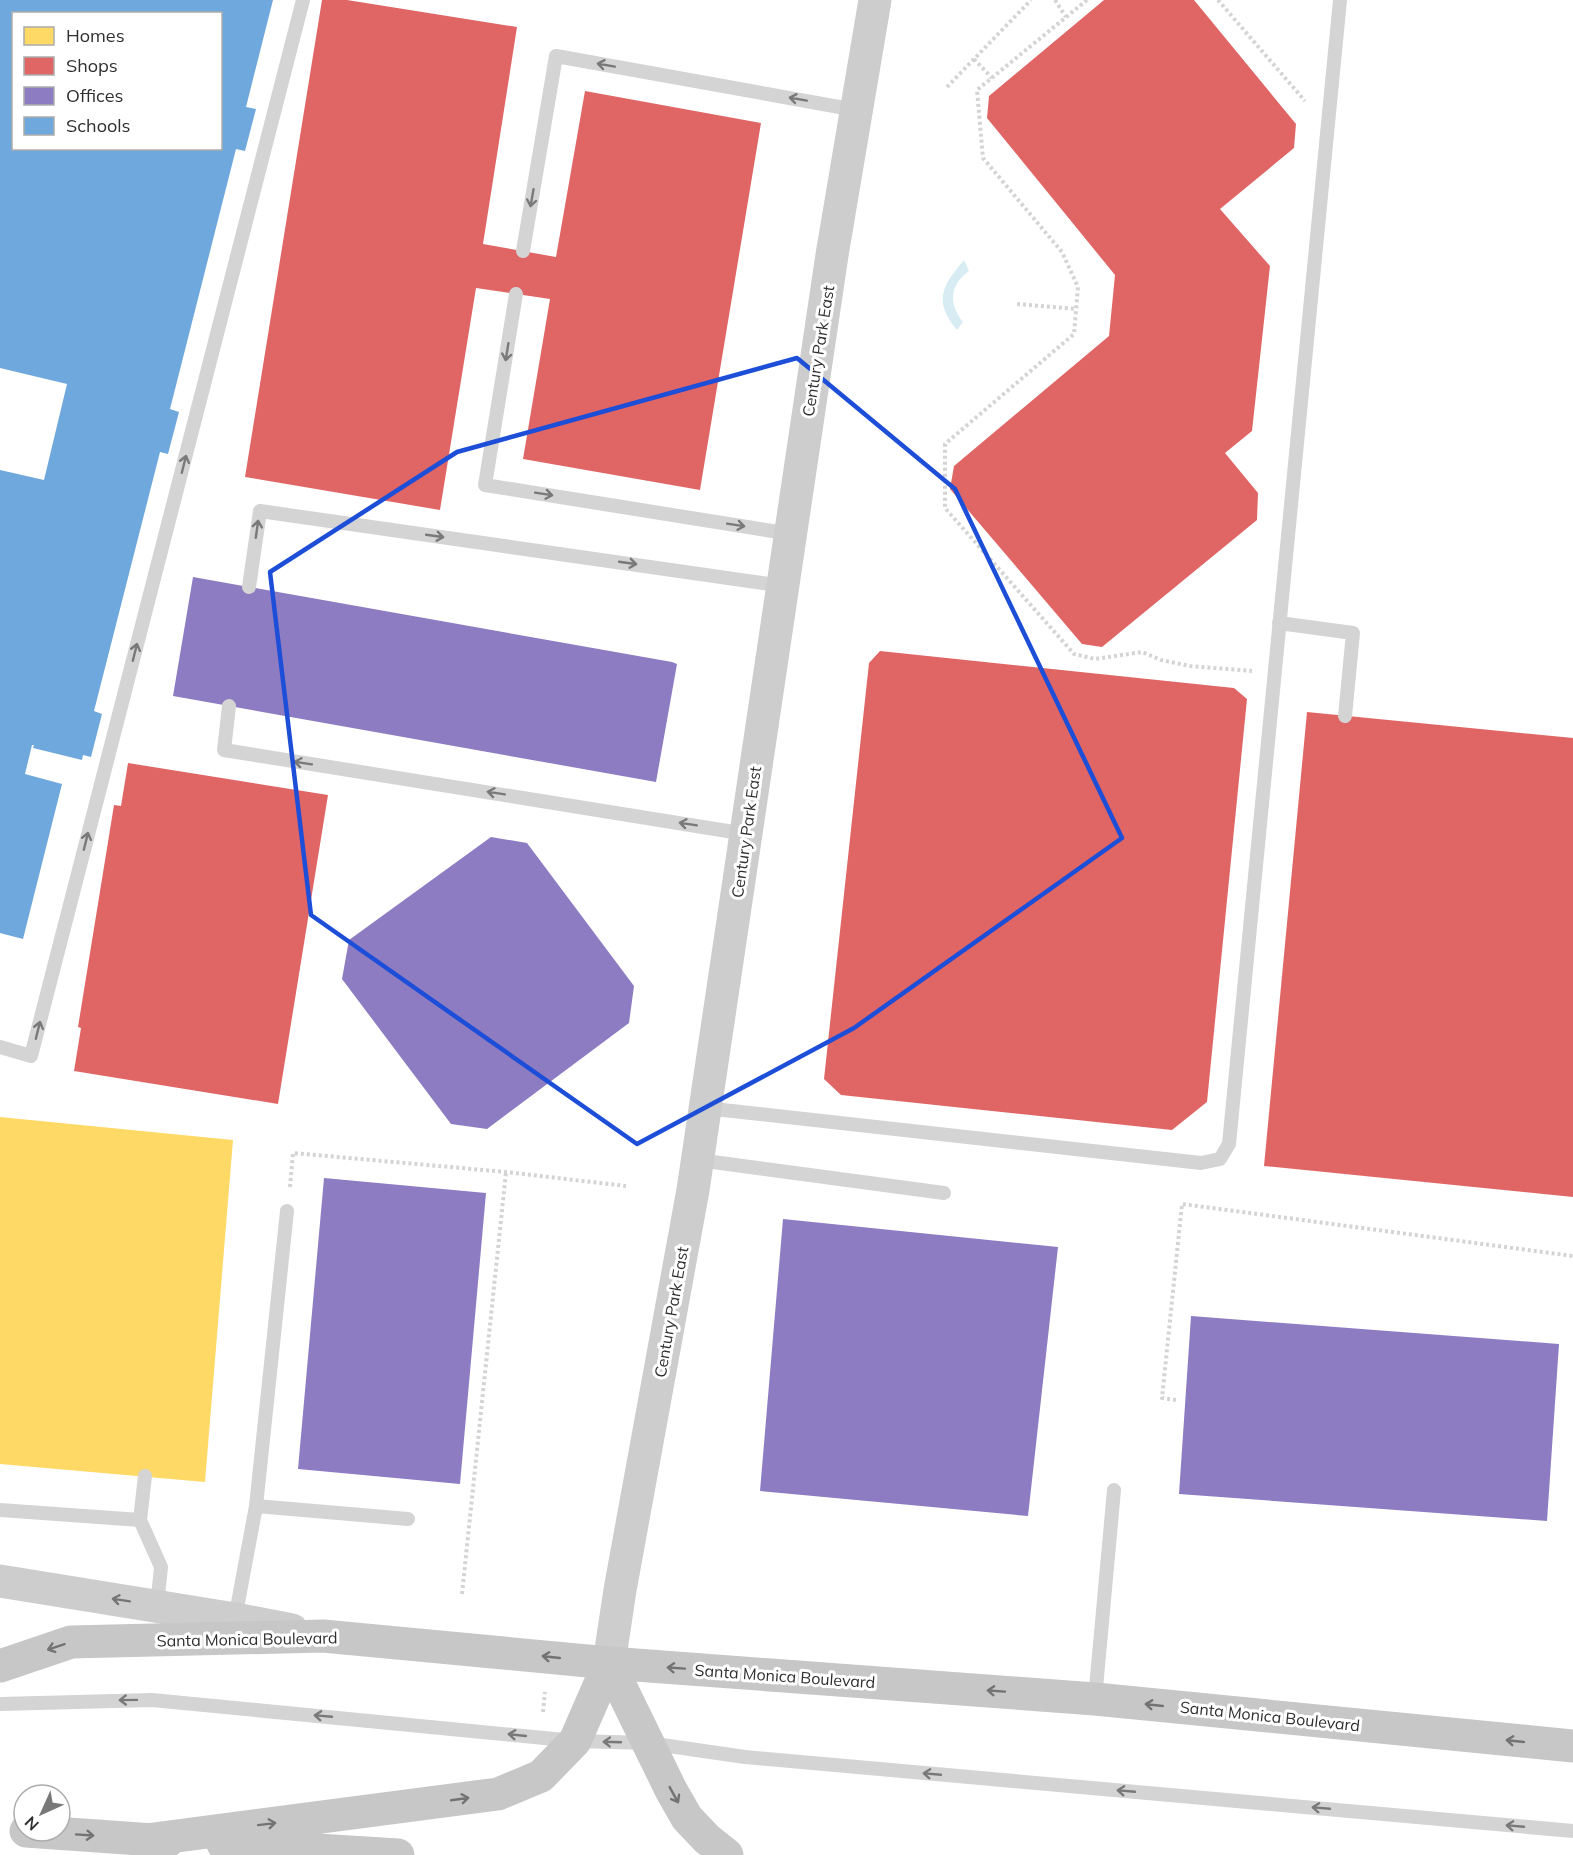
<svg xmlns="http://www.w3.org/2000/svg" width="1573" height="1855" font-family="Mulish,sans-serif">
	<rect width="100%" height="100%" fill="#fff"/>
	<path fill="#d7edf3" d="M964 260 969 271C950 285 948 303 963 322L957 330C933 301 942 286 964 260Z"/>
	<path fill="#ffd966" d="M0 1117 233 1140 205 1482 0 1464Z"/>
	<path fill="#e06666" d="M322 0H347L517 27 483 244 556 257 585 91 761 123 700 490 523 459 550 299 476 288 440 510 245 477Z
		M1104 0H1194L1296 124 1294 148 1220 209 1270 266 1252 431 1225 453 1258 493 1257 520 1102 647 1082 644 950 489 954 466 1109 336 1115 275 987 118 989 96Z
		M880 651 1234 688 1247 699 1207 1102 1172 1130 841 1095 824 1079 869 663Z
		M1307 712 1573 738V1197L1264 1166Z
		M128 763 328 795 278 1104 74 1071 81 1028 78 1027 114 805 121 806Z"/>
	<path fill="#8e7cc3" d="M193 577 672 662 677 664 656 782 173 696Z
		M491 837 527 843 634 986 629 1023 487 1129 451 1124 342 979 349 940Z
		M324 1178 486 1193 460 1484 298 1469Z
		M783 1219 1058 1247 1028 1516 760 1491Z
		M1191 1316 1559 1344 1547 1521 1179 1494Z"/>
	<path fill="#6fa8dc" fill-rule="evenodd" d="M0 0H273L246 107 256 109 245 151 236 149 170 409 179 412 168 454 160 452 94 711 102 714 91 757 83 755 82 760 33 748 34 745H32L25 774 62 784 23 939 0 933V470L44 480 67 384 0 368ZM14 14H220V148H14Z"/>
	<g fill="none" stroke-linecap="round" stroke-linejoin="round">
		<path stroke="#d4d4d4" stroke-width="4" stroke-dasharray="3 3" stroke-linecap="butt" d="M1055 0 1066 17
			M1087 0 977 90 983 158 1062 252 1078 287 1074 334 945 444V508L1074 654 1095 659 1142 652 1161 660 1190 666 1252 671
			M1218 0 1305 101
			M974 59 992 78
			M947 87 1031 0
			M1017 304 1076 309
			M290 1187 293 1153 506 1172 626 1186
			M1176 1400 1162 1398 1182 1204 1573 1256
			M462 1594 506 1172
			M543 1712 545 1692"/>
		<path stroke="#d4d4d4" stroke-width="14" d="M523 251 556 56 856 110
			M516 294 485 485 791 534
			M249 587 260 511 783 586
			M1279 623 1353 633 1345 716
			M229 706 224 750 746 834
			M0 1047 31 1056 303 0
			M705 1108 1201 1163 1220 1159 1229 1144 1340 0
			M698 1160 944 1193
			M256 1506 408 1519
			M0 1510 140 1520 145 1476
			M140 1520 161 1567 157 1606
			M235 1619 256 1506 287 1211
			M1095 1699 1114 1490
			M0 1704 152 1700 575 1741 648 1743 745 1757 1573 1831"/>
		<path stroke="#cdcdcd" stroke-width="33" d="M0 1581 235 1619 292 1630
			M609 1663 620 1590 693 1190 832 255 875 0"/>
		<path stroke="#c7c7c7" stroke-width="33" d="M609 1663 671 1790 687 1818 707 1839 727 1855
			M0 1666 71 1642 323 1636 609 1663 1095 1699 1573 1746
			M26 1831 168 1841
			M146 1840 498 1794 541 1776 575 1741 609 1663
			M223 1844 398 1855"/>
	</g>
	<defs><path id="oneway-shaft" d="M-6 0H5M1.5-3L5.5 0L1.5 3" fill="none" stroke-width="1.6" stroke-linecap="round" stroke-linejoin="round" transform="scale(1.5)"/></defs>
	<g stroke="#797979">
		<use href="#oneway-shaft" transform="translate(606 65) rotate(-170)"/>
		<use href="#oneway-shaft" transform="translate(798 99) rotate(-170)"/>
		<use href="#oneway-shaft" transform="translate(532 198) rotate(100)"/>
		<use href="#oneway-shaft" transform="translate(507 352) rotate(99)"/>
		<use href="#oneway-shaft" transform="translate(184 464) rotate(-76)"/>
		<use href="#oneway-shaft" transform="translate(544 494) rotate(9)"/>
		<use href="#oneway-shaft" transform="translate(736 525) rotate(9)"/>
		<use href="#oneway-shaft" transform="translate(257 529) rotate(-82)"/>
		<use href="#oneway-shaft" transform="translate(435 536) rotate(8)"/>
		<use href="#oneway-shaft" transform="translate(628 563) rotate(8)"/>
		<use href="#oneway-shaft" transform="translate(135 652) rotate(-76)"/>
		<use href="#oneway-shaft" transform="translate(303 763) rotate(-171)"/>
		<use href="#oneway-shaft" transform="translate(496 793) rotate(-171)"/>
		<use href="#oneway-shaft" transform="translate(688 824) rotate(-171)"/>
		<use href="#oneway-shaft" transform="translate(86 841) rotate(-76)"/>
		<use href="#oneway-shaft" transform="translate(38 1030) rotate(-76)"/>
		<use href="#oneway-shaft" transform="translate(128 1700) rotate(179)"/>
		<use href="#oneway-shaft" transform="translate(323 1716) rotate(-175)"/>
		<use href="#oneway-shaft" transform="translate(517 1735) rotate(-174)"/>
		<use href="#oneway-shaft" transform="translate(612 1742) rotate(-178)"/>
		<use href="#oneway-shaft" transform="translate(932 1774) rotate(-175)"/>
		<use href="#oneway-shaft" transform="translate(1126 1791) rotate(-175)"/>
		<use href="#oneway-shaft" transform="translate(1321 1808) rotate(-175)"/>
		<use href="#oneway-shaft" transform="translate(1515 1826) rotate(-175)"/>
	</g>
	<use stroke="#767676" href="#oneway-shaft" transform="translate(121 1600) rotate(-171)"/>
	<g stroke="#737373">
		<use href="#oneway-shaft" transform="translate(56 1647) rotate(162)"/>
		<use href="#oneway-shaft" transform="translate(551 1657) rotate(-174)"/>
		<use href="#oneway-shaft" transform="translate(676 1668) rotate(-176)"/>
		<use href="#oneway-shaft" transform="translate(996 1691) rotate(-176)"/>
		<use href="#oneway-shaft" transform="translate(1154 1705) rotate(-174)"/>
		<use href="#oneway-shaft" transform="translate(1515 1741) rotate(-174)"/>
		<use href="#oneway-shaft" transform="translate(674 1795) rotate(61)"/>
		<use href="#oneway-shaft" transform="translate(460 1799) rotate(-8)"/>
		<use href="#oneway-shaft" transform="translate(267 1824) rotate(-7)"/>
		<use href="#oneway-shaft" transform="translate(85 1835) rotate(4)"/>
	</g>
	<path fill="none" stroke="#1d4ed8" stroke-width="4.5" stroke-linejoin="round" d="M797 358 955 489 1122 838 854 1028 637 1144 311 915 270 572 457 452Z"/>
	<g text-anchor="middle" stroke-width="6" stroke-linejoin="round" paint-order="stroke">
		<g font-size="16" fill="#2f2f2f" stroke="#fff">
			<text transform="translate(818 351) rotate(-81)" y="6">Century Park East</text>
			<text transform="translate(746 832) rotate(-82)" y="6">Century Park East</text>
			<text transform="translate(671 1312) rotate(-80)" y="6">Century Park East</text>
			<text transform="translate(247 1639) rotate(-1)" y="6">Santa Monica Boulevard</text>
			<text transform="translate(785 1676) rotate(4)" y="6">Santa Monica Boulevard</text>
			<text transform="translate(1270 1716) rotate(6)" y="6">Santa Monica Boulevard</text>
		</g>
	</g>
	<rect x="12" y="12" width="210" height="138" fill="#ffffff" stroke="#acacac" stroke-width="1.5"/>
	<rect x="24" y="27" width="30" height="18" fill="#ffd966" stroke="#acacac" stroke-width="1.5"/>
	<text x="66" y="42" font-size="18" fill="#2f2f2f">Homes</text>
	<rect x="24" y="57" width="30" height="18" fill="#e06666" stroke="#acacac" stroke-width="1.5"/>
	<text x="66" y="72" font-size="18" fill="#2f2f2f">Shops</text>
	<rect x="24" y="87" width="30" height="18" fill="#8e7cc3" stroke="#acacac" stroke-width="1.5"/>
	<text x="66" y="102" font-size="18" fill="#2f2f2f">Offices</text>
	<rect x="24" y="117" width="30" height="18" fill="#6fa8dc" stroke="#acacac" stroke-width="1.5"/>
	<text x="66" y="132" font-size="18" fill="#2f2f2f">Schools</text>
	<g transform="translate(42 1813) rotate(225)"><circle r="28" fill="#ffffff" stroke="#acacac" stroke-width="1.5"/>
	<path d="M0-4.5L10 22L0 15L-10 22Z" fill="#787878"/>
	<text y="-9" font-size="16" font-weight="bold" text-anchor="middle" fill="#2f2f2f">N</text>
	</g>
</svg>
